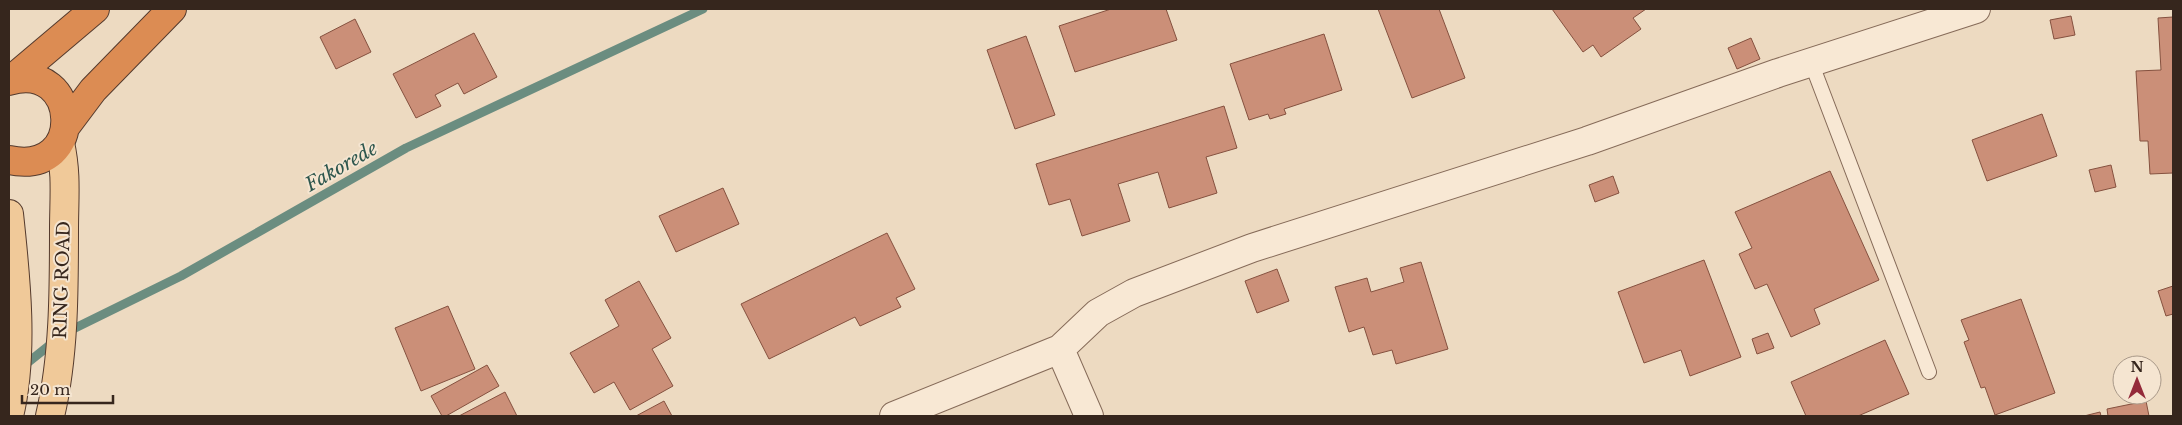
<svg xmlns="http://www.w3.org/2000/svg" width="2182" height="425" font-family="'Libre Baskerville',serif">
	<rect width="100%" height="100%" fill="#eddac1"/>
	<g fill="none" stroke-linecap="round" stroke-linejoin="round">
		<path stroke="#6b8d80" stroke-width="9" d="M67 332 181 276 406 148 703 9
			M21 368 56 340"/>
	</g>
	<path fill="#cb8f78" stroke="#85513f" d="M1111 9H1166L1177 40 1075 72 1059 26Z
		M1378 9H1439L1465 78 1412 98Z
		M1552 9H1646L1633 18 1641 29 1601 57 1593 45 1583 52Z
		M2071 16 2075 35 2054 39 2050 20Z
		M2173 17V173L2150 174 2148 141H2140L2136 71 2161 70 2158 18Z
		M355 19 371 52 336 69 320 37Z
		M474 33 497 77 464 94 458 83 435 95 441 106 416 118 393 74Z
		M1324 34 1342 90 1284 109 1286 114 1270 119 1268 114 1249 120 1230 64Z
		M1026 36 1055 115 1015 129 987 50Z
		M1751 38 1760 59 1737 69 1728 48Z
		M1224 106 1237 148 1206 157 1217 193 1169 208 1158 172 1118 184 1130 221 1082 236 1070 199 1049 205 1036 164Z
		M2042 114 2057 156 1987 181 1972 140Z
		M2111 165 2116 187 2095 192 2089 170Z
		M1830 171 1879 280 1814 309 1820 324 1791 337 1767 284 1755 289 1739 254 1752 248 1735 212Z
		M1613 176 1619 193 1595 202 1589 185Z
		M723 188 739 224 676 252 659 216Z
		M887 233 915 289 896 298 901 307 860 326 855 317 769 359 741 304Z
		M1704 260 1741 357 1690 376 1681 350 1644 363 1618 292Z
		M1421 262 1448 349 1396 364 1392 350 1373 355 1364 327 1349 332 1335 287 1367 278 1371 292 1404 282 1400 268Z
		M1277 269 1289 301 1257 313 1245 281Z
		M639 281 671 338 652 349 673 386 630 410 614 382 594 393 570 353 619 326 605 300Z
		M2173 286V314L2166 316 2158 291Z
		M2021 299 2055 393 1995 415 1985 387 1981 388 1964 342 1969 340 1961 320Z
		M448 306 475 369 421 391 395 328Z
		M1768 333 1774 348 1757 354 1752 339Z
		M1885 340 1909 394 1858 416H1806L1791 382Z
		M487 365 499 386 446 416H442L431 396Z
		M505 392 517 416H459Z
		M664 401 672 416H636Z
		M2146 401 2149 416H2108L2107 409Z
		M2100 412 2101 416H2084Z"/>
	<g fill="none" stroke-linecap="round" stroke-linejoin="round">
		<defs>
			<path id="lane" d="M1811 62 1929 372"/>
			<path id="street" d="M1060 349 1089 416
				M894 416 1060 349 1098 313 1134 293 1252 248 1587 141 1778 73 1976 9"/>
			<path id="primary" d="M9 214C16 278 24 354 9 416
				M50 416C64 357 64 291 64 230 64 199 67 174 60 143"/>
			<path id="highway" d="M11 80 95 9
				M9 81C80 59 88 177 9 160
				M66 126 93 90 172 9"/>
		</defs>
		<use href="#lane" stroke="#866b59" stroke-width="16"/>
		<use href="#street" stroke="#866b59" stroke-width="30"/>
		<use href="#primary" stroke="#543a2d" stroke-width="30"/>
		<use href="#highway" stroke="#543a2d" stroke-width="30"/>
		<use href="#lane" stroke="#f8e8d4" stroke-width="14"/>
		<use href="#street" stroke="#f8e8d4" stroke-width="28"/>
		<use href="#primary" stroke="#f0c999" stroke-width="28"/>
		<use href="#highway" stroke="#dc8c53" stroke-width="28"/>
	</g>
	<g text-anchor="middle" stroke-width="4" stroke-linejoin="round" paint-order="stroke">
		<g font-size="18" fill="#36261d" stroke="#f5e5d1">
			<text transform="translate(62 280) rotate(-88)" y="6">RING ROAD</text>
		</g>
		<g font-size="19" font-style="italic" fill="#2d564d" stroke="#f5e5d1">
			<text transform="translate(341 166) rotate(-30)" y="7">Fakorede</text>
		</g>
	</g>
	<rect width="2182" height="425" fill="none" stroke="#36261d" stroke-width="20"/>
	<g transform="translate(2137 380)"><circle r="24" fill="#f5e5d1" stroke="#a99989"/>
	<path d="M0-4L9 19L0 12L-9 19Z" fill="#942a3a"/>
	<text y="-8" font-size="14" font-weight="bold" text-anchor="middle" fill="#36261d">N</text>
	</g>
	<path d="M22 395v8h91v-8" fill="none" stroke="#36261d" stroke-width="2.5"/>
	<text x="30" y="395" font-size="15" fill="#36261d" stroke="#f5e5d1" stroke-width="4" paint-order="stroke">20 m</text>
</svg>
